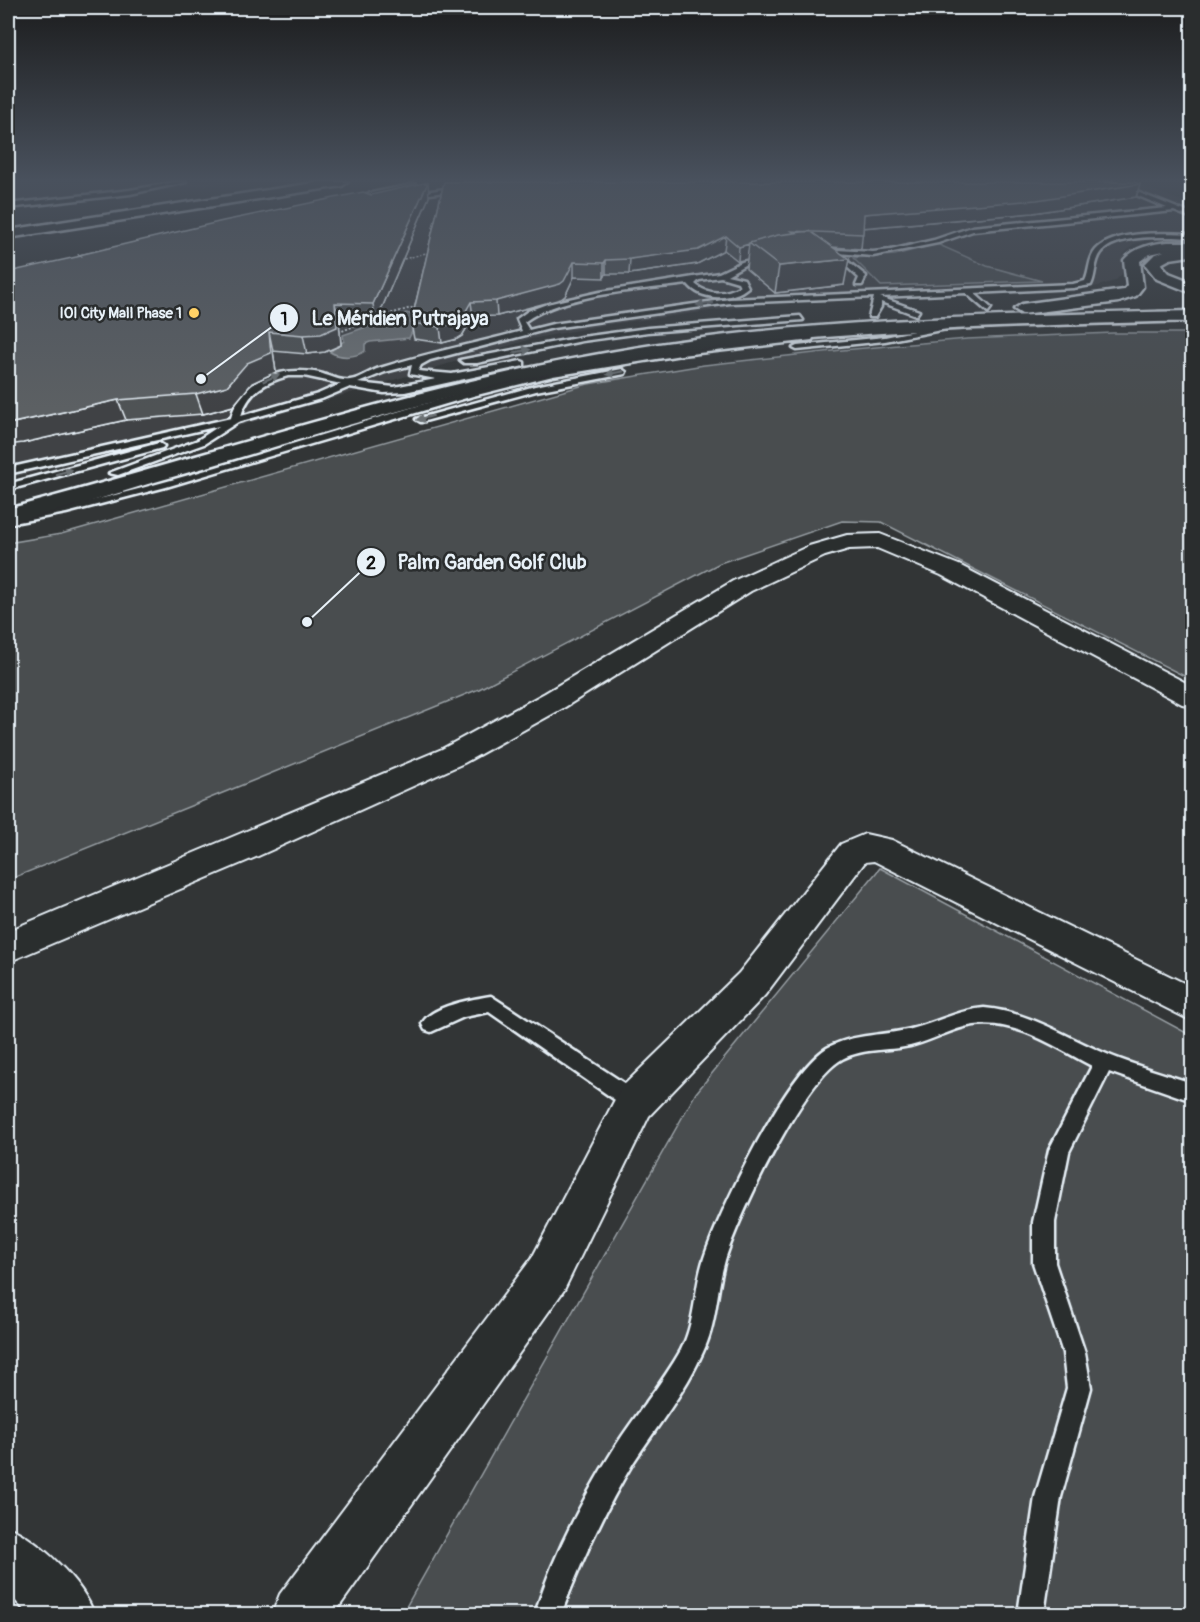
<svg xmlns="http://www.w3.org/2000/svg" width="1200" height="1622" font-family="Pangolin,sans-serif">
	<rect width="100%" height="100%" fill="#323536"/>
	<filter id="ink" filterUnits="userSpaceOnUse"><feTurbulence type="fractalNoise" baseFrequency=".0167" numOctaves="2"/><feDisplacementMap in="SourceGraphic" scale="12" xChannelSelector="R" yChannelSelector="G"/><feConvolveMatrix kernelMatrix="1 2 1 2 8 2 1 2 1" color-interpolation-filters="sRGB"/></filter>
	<g filter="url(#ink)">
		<path fill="#3f4244" d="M8 182H228L8 211Z
			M476 182H1132L1192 205V239H1151L1134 244 1123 255 1125 271 1115 281 1091 288 779 302 604 325 531 339 236 427 140 444 8 479V276L358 199Z"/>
		<path fill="#494d4f" stroke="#989fa4" stroke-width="1.5" d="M937 244 987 266 1042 281 881 286 853 258 895 255Z
			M1113 333H1192V680L881 522 842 521 720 563 479 689 8 880V543L61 534 588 384 704 365 842 350 967 339Z
			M880 868 1192 1036V1614H402L696 1093Z"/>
		<path fill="#6e7376" stroke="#9fa5aa" stroke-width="1.5" d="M406 313 414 315 413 329 409 338 370 342 365 344V351C355 358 340 358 330 352L344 341 343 335Z"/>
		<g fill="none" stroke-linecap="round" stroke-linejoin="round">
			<defs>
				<path id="service" d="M176 182H186L130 194 8 208V204L130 190Z
					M1105 182H1112L1192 214V218L1174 211 973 231 938 243 873 256 814 251 817 249 873 252 891 250 934 240 972 227 1167 208Z
					M415 184 417 187 350 200 347 198Z
					M463 186 465 189 409 197 406 195Z
					M1192 234V238C1169 237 1116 233 1101 253 1094 262 1096 275 1091 285L1073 288 974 293 991 308 988 312 966 293 880 297 919 311 916 315 881 302V307L875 317H869L874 297 730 303 553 328 430 360 421 365 418 371 452 374 521 361 524 362V366L405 392 384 393 350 387 324 398 238 422 204 444 118 475 109 473 198 440 219 426 8 474V468L231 418C241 378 282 366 319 373 328 375 341 382 350 380 360 379 370 371 380 368 426 353 475 344 522 331L517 319 528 311 547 304 600 292 719 273 742 262 767 254 769 257 746 264 727 275 744 279 748 287C732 301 701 301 688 284 641 290 561 294 524 322L529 330 553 324 730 299 1073 284 1085 281C1090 271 1088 259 1096 250 1114 230 1167 233 1192 234ZM721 277 738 282 740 286C726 295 707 295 695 284L699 280ZM412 365 410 374 436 379 394 387 358 383 385 372ZM288 376H304L341 384 318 394 241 416C248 392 265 382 288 376Z
					M832 255 846 260 866 276 862 285H856L859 278 842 262 830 258Z
					M800 316 803 320 648 332 582 341 477 363H464L460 360 582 337 648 328Z
					M943 325H946V329L885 341 797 350 793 348 797 346 885 337Z
					M809 336 813 338 812 340 681 355 553 376 473 396 166 487 66 513 8 524V518C179 488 341 423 509 381 608 356 709 346 809 336Z
					M622 369 626 372 625 374 536 391 421 422 416 419 535 386Z
					M159 443 164 446 162 448 8 490V484Z
					M491 996 642 1095 645 1102 642 1109 635 1111 628 1109 489 1012 464 1017 431 1032 425 1030 422 1024C430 1006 473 999 491 996Z
					M984 1008C1030 1012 1067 1038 1109 1055 1136 1066 1165 1074 1192 1083V1101L1109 1072 1069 1152 1055 1222V1263L1085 1353 1091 1388 1061 1497 1044 1614H1018L1035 1497 1067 1388 1063 1353 1033 1263V1222L1049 1150 1092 1066C1057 1048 1015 1019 974 1025 952 1028 932 1041 910 1046 888 1051 858 1048 839 1061 801 1086 739 1215 725 1260 716 1291 717 1323 703 1352 685 1392 657 1426 633 1463 604 1511 581 1562 561 1614H535C552 1557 583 1498 615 1447 636 1414 662 1384 681 1350 696 1321 694 1288 704 1258 720 1210 785 1074 827 1048 853 1033 886 1036 915 1028 938 1022 959 1010 984 1008Z"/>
				<path id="minor" d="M880 534 959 565 1192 686V706L1182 704 941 575 877 548 849 549 825 556 751 591 565 707 464 763 256 857 8 962V931L442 749 545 693 733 581 809 546 847 535Z
					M865 834 892 840 1192 987V1021L874 861 865 862 765 995 649 1116 564 1290 334 1614H272L280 1594 532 1258 621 1088 739 973 841 844Z
					M8 1527C38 1539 84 1583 94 1614H28L8 1593Z"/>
				<path id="tertiary" d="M1192 311V321C967 327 743 332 522 380 396 408 272 449 148 484 102 498 55 513 8 523V509C203 457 395 391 594 355 791 318 992 316 1192 311Z"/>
				<path id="primary" d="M1168 242H1192L1190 256 1170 259 1161 264 1169 273 1192 282V293L1157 279 1145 264 1154 255 1164 251 1150 254 1140 261 1143 287 1136 296 1119 302 1022 314 1014 309 1022 304 1124 290 1127 286 1124 260C1135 247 1152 244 1168 242Z
					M1159 312H1192V322L1153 321 1151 317 1153 313Z"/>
				<path id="motorway" d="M320 182H348L342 186 8 238V230Z"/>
			</defs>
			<use href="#service" stroke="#e8f1f8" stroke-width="5"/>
			<use href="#minor" stroke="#e8f1f8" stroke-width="4"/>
			<use href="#tertiary" stroke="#e8f1f8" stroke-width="5"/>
			<use href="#primary" stroke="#e8f1f8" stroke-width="5"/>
			<use href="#motorway" stroke="#e8f1f8" stroke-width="5"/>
			<path stroke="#e8f1f8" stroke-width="1.5" stroke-dasharray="2 2" stroke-linecap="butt" d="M400 260 430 252"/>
			<path stroke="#e8f1f8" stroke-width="2" stroke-dasharray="2 2" stroke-linecap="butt" d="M335 334 371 319 419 306"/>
			<use href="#service" fill="#2a2d2e" fill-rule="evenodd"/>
			<use href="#minor" fill="#2a2d2e" fill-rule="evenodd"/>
			<use href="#tertiary" fill="#2a2d2e" fill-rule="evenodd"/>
			<use href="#primary" fill="#2a2d2e" fill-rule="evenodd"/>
			<use href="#motorway" fill="#2a2d2e" fill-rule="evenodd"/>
		</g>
		<path fill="#4f5355" stroke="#e8f1f8" stroke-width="1.5" d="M444 182 1140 184 1136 197 1033 213 863 228 861 249 833 247 844 285 775 293 746 269 747 259 738 261 724 250 697 264 629 274H606L604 278 574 277 565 296 561 299 497 316 473 317 462 336 457 339 442 343 414 339 411 323Z
			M371 195 429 197 376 322 339 321 341 345 325 352 307 354 273 351 276 372 252 383 233 406 203 414 126 420 23 443 80 256 79 255Z"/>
		<path fill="#404345" stroke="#e8f1f8" stroke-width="1.5" d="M428 182 429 197 376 322 373 304Z
			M1140 184 1136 197 1033 213 861 228 864 214Z
			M726 236 724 250 697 264 629 274 630 259Z
			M749 244 747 259 738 261 739 247Z
			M849 259 844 285 775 293 779 266Z
			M606 260V274L604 278V263Z
			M574 262V277L565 296 561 299 497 316 496 301Z
			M471 302 473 317 462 336 457 339 442 343 440 327Z
			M335 303 339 321 341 345 325 352 307 354 303 335Z
			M269 332 273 351 276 372 252 383 233 406 203 414 196 394Z
			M118 400 126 420 23 443 8 445V424Z"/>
		<path fill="#5c6063" stroke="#e8f1f8" stroke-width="1.5" d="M428 182 373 304 335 303 337 327 321 334 303 335 269 332 271 353 247 363 227 386 196 394 118 400 8 424V272L81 256 79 255 223 221 363 192 371 195Z
			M444 182H1134L1140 184 1037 200 864 214 863 234 792 231 795 233 778 235 749 243V244L739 247 726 236 698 250 630 259 606 260 604 263 574 262 564 281 560 284 496 301 471 302 461 320 456 323 440 327 411 323Z
			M810 231 849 259 779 266 749 243 778 235Z"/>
		<defs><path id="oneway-solid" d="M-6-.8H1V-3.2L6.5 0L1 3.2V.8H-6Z" transform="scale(1.5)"/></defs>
		<g fill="#6c7275">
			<use href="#oneway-solid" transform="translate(705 304) rotate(172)"/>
			<use href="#oneway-solid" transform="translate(522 351) rotate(-11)"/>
			<use href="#oneway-solid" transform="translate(615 373) rotate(169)"/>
			<use href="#oneway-solid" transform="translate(271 378) rotate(-23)"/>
			<use href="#oneway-solid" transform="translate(425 418) rotate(165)"/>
			<use href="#oneway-solid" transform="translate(64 472) rotate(-15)"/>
		</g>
	</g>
	<linearGradient id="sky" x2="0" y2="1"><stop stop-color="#1c1d1e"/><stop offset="0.44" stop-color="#49515d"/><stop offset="1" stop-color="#49515d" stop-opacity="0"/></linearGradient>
	<rect width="1200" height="409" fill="url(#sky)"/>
	<circle fill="#ffd166" stroke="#2a2d2e" stroke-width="2" cx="194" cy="313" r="6"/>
	<g text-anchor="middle" stroke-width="5" stroke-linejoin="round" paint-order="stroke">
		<g font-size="15" font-weight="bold" fill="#e8f1f8" stroke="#2a2d2e" text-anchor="end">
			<text x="182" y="318">IOI City Mall Phase 1</text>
		</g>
	</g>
	<path fill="none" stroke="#e8f1f8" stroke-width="2" d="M201 379L284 318M307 622L371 562"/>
	<g fill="#e8f1f8" stroke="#2a2d2e" stroke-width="2">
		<circle cx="201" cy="379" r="6"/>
		<circle cx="307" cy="622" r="6"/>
		<circle cx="284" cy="318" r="15"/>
		<circle cx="371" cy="562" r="15"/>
	</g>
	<g font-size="18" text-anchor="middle" font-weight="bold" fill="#111">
		<text x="284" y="325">1</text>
		<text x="371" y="569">2</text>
	</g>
	<g font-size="20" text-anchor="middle" font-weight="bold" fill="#e8f1f8" stroke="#2a2d2e" stroke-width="5" stroke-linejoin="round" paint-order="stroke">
		<text x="400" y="325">Le Méridien Putrajaya</text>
		<text x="492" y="569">Palm Garden Golf Club</text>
	</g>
	<rect width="1200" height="1622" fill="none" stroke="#2a2d2e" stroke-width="30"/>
	<rect x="15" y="15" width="1170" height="1592" fill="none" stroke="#e8f1f8" stroke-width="2" filter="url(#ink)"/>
</svg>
